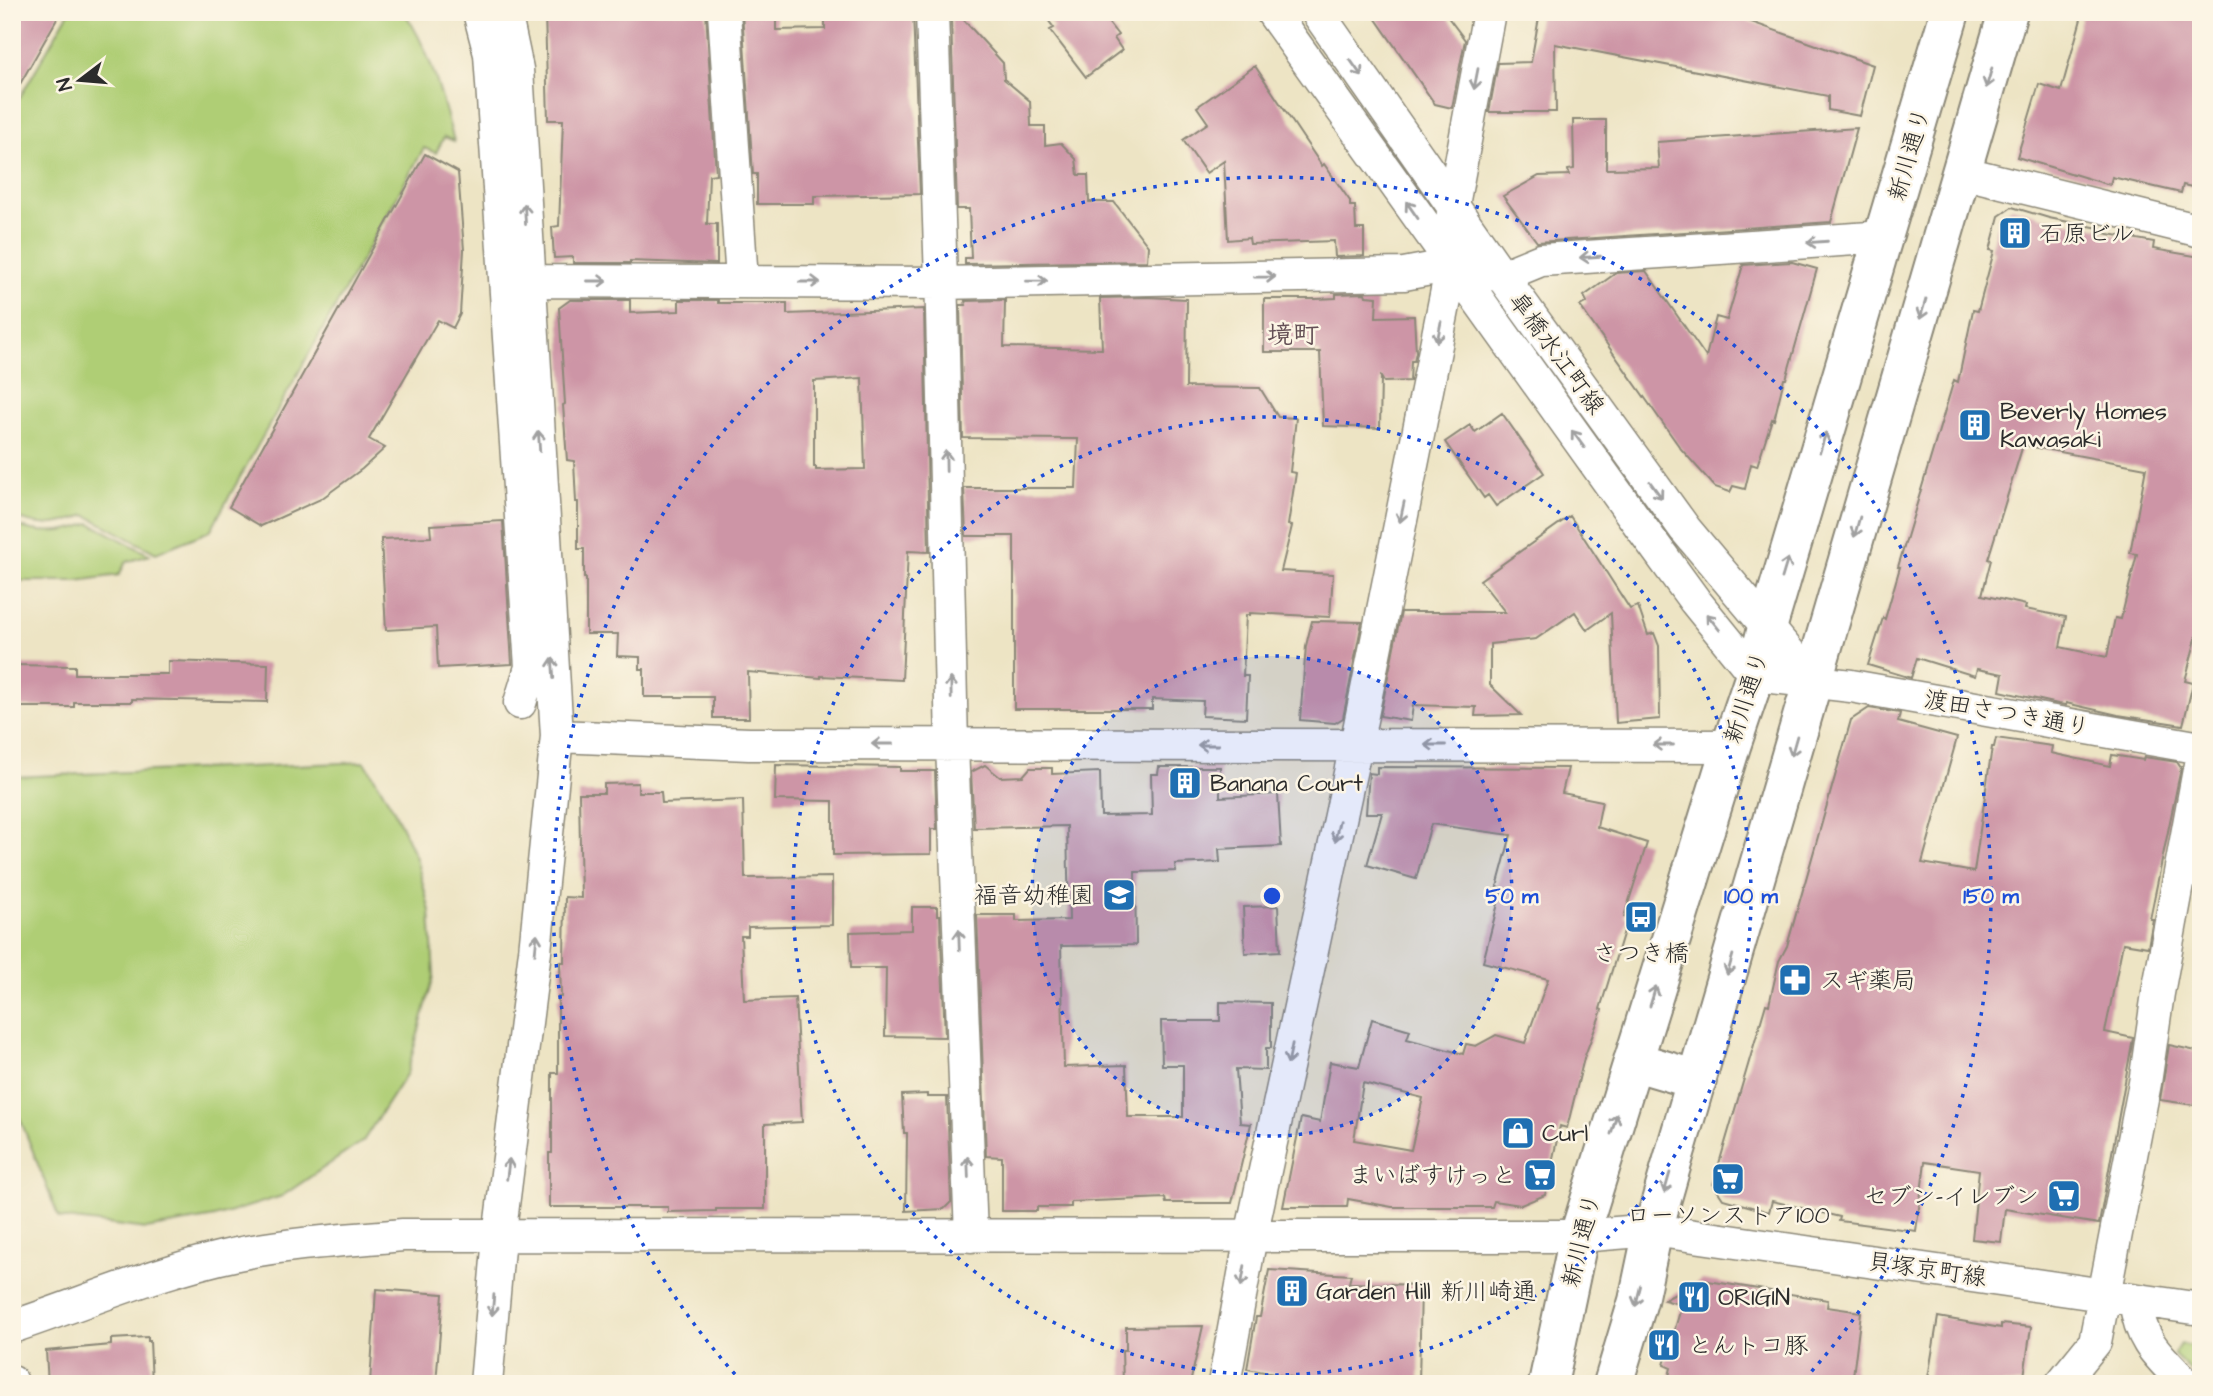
<svg xmlns="http://www.w3.org/2000/svg" width="2213" height="1396" font-family="'Architects Daughter','Klee One',sans-serif">
	<rect width="100%" height="100%" fill="#fcf5e5"/>
	<filter id="ink" filterUnits="userSpaceOnUse"><feTurbulence type="fractalNoise" baseFrequency=".0143" numOctaves="2"/><feDisplacementMap in="SourceGraphic" scale="14" xChannelSelector="R" yChannelSelector="G"/><feConvolveMatrix kernelMatrix="1 2 1 2 8 2 1 2 1" color-interpolation-filters="sRGB"/></filter>
	<filter id="wash" filterUnits="userSpaceOnUse"><feTurbulence type="fractalNoise" baseFrequency=".00686" numOctaves="4" result="noise"/><feDisplacementMap in="SourceGraphic" scale="28" xChannelSelector="R" yChannelSelector="G"/><feGaussianBlur stdDeviation="1.57" result="paint"/><feColorMatrix in="noise" values="0 0 0 0 0 0 0 0 0 0 0 0 0 0 0 0 0 1.4 0 .05"/><feComposite in="paint" operator="in"/></filter>
	<g filter="url(#wash)">
		<rect width="100%" height="100%" fill="#ede4c4"/>
		<path fill="#afce75" stroke="#6d7c50" stroke-width="2" d="M69 12H404C431 51 441 96 454 141L444 137 436 153 424 148 210 531 156 553 86 515C60 525 39 530 12 515V111Z
			M90 523 150 555 126 562 119 575 77 581H12V524C39 535 64 534 90 523Z
			M365 762 393 808 416 858 430 911 434 976 407 1073 363 1141 282 1196 215 1217 146 1229 59 1218 12 1098V777Z
			M2181 1344 2201 1347V1381L2174 1355Z"/>
		<g id="blocks">
			<path fill="#cd95a6" fill-rule="evenodd" d="M12 12H61L12 98Z
				M545 12H706L716 174 709 175 707 224H717V264L630 261V263H573V257L554 258 552 227 559 226 563 120H548Z
				M742 12H776V30L825 29V12H913L920 194 814 196V204H757V174H753Z
				M1042 12H1100L1118 35 1114 38 1122 50 1086 77 1050 30 1054 28Z
				M1371 12H1444L1465 40 1452 108 1435 104Z
				M1540 12H1723L1873 65 1860 116 1828 110V96L1555 44 1556 112H1489L1498 63 1531 62Z
				M2083 12H2169L2201 21V189L2183 185 2181 193 2112 177 2110 185 2017 157 2039 84 2061 91Z
				M951 18H962L1003 63 1004 79 1030 101 1031 126H1045V145L1061 143 1076 159 1078 175H1088L1089 202H1114L1148 246 1147 261 965 264V258H971L969 209H957Z
				M1255 66 1322 166 1324 164 1350 201V206H1355L1356 229H1364V256L1335 257 1334 241 1250 244 1249 238 1228 240 1224 161 1206 173 1183 140 1208 123 1197 107Z
				M1573 120H1606V169L1659 168 1657 142 1857 128 1831 222 1537 242 1503 196 1539 176 1569 175 1568 170 1574 169Z
				M425 154 458 172 464 250 460 314 453 328 438 320 369 439 385 448 362 469 321 499 261 526 229 507Z
				M2012 207 2049 218 2104 229 2103 233 2154 242 2153 249 2201 257V619L2185 681 2193 683 2183 725 2118 715 2066 703V705L2058 704 2000 691 2003 674 1977 669 1975 676 1917 658 1911 678 1868 665 1883 618 1885 619 1900 567H1898L1954 380 1958 382 1973 310 1978 311 1994 251 1990 250 1999 216ZM2023 445 2146 468 2130 553 2137 554 2121 619 2115 618 2107 657 2060 647 2066 617 2025 609 2026 605 1982 595 1991 560 1988 559Z
				M1792 262 1817 269 1786 379H1784L1774 420 1772 419 1757 466 1751 464 1745 489 1733 486 1730 492 1715 487 1681 449 1580 306 1587 302 1584 296 1616 273 1646 271 1706 357 1716 317 1727 320 1743 265Z
				M1365 293 1366 296 1377 297 1376 317 1414 316 1416 352 1414 361H1411L1410 381 1384 382 1381 377 1380 428 1323 426 1320 352H1264V299H1316L1336 298V294Z
				M1147 297 1187 299 1186 387 1260 388 1278 417 1296 418 1290 472 1296 473 1288 525 1292 526 1281 571 1333 574 1330 617 1250 613V615H1246L1243 676H1248L1246 718 1202 716 1203 701 1152 699V709H1014V536H966L964 488H1076L1078 439 963 438 960 305H966L965 301 1005 300 1004 347 1102 349 1100 298Z
				M570 300H630V313L679 311V300H718V303H787V314L924 309 929 552 908 551 902 680 821 676V678L748 672 749 718H713V697H644V669H640V657L617 656 618 634H586V578H584V549H578V502H576L574 461 567 460 563 405 565 404 559 308ZM862 378 865 469 816 470V467H814V381Z
				M1502 413 1544 473 1496 506 1488 495 1484 498 1445 442 1470 425 1475 432Z
				M1570 516 1630 609 1638 606 1648 635 1654 633 1659 646 1660 719 1616 723 1611 613 1587 630 1575 612 1536 639 1490 644V685L1521 715 1475 716 1476 707 1413 705 1411 721 1380 716 1401 612H1505L1480 580Z
				M503 521 512 664 438 668 436 627 386 630 381 539 431 537 430 525Z
				M1312 621 1362 622 1343 718 1335 723 1300 720 1306 646Z
				M168 661 268 664 267 702 132 699V702H74V707H12V665L75 666V674H168Z
				M1869 708 1900 713 1898 722 1957 738 1922 863 1974 872 1992 747H1994L1996 738 2052 746 2051 753 2110 766 2112 755 2143 760 2144 757 2177 762 2181 768 2150 919H2153L2148 947 2123 943 2105 1032 2133 1038 2099 1224 2005 1209 2001 1242 1972 1239 1979 1170 1925 1162 1916 1231 1839 1221 1840 1217 1772 1201 1769 1212 1723 1199 1713 1184 1766 1004 1769 1005 1779 961 1787 946 1851 720Z
				M776 765 900 767V771H935L937 829H931V854L833 855V801L775 800Z
				M985 765 1000 777 1023 776 1030 768H1052V774L1100 772 1101 816 1152 815 1151 774H1158L1159 767H1220V797L1278 794 1281 846 1219 849 1220 862 1175 864 1176 871 1135 872 1136 945 1061 946 1064 1067 1126 1065 1128 1117H1183V1065H1162L1161 1021H1220V1002L1271 1003V1048H1266V1070L1236 1069 1240 1123 1251 1124 1232 1203H1166L1165 1198 1071 1202V1207H1037V1211H1002V1157L986 1156 977 915H1016V921L1069 920 1067 826 974 828 971 772Z
				M1377 767 1568 768 1562 793 1602 801 1597 827 1647 843 1624 917 1628 918 1600 1009 1602 1010 1584 1058 1567 1128 1560 1126 1545 1195 1521 1205 1494 1201 1492 1207H1392L1348 1199 1347 1207H1283L1301 1118 1320 1122 1330 1062 1359 1067 1372 1019 1410 1030 1407 1039 1463 1054 1466 1044 1476 1046 1496 1035 1525 1043 1548 979 1483 962 1502 888 1497 887 1511 835 1431 824 1416 879 1367 865 1382 813H1366L1369 773 1377 774ZM1363 1083 1423 1098 1411 1150 1354 1140Z
				M638 783V792H661L662 803 743 800 745 878 832 877V925L748 927V936H741L744 1000 795 998 802 1122 765 1124V1209H716V1211L668 1212V1207H549V1153H552V1073H558V997H561L560 962H564L565 897 581 898 579 793H604V784Z
				M1278 906 1280 951 1245 953 1243 907Z
				M912 907H937V915H940L945 1037 885 1036 886 968H851L850 932 912 930Z
				M2169 1045 2201 1052V1106L2160 1100Z
				M927 1094V1097H947L951 1202 944 1209 906 1211 907 1133H904L902 1095Z
				M1269 1270 1351 1275 1349 1283 1421 1285 1419 1384H1290L1292 1377 1247 1369 1256 1317H1260Z
				M1702 1280 1828 1300 1827 1307 1861 1312 1852 1384H1667L1671 1368 1664 1365 1682 1305 1664 1300Z
				M376 1289 443 1294 436 1384H370Z
				M1938 1317 2001 1328V1324L2031 1327 2023 1384H1927Z
				M1203 1326 1190 1384H1123L1122 1350H1126V1327Z
				M148 1337V1341H150L152 1384H48L46 1351 111 1345V1339Z"/>
		</g>
	</g>
	<g filter="url(#ink)">
		<use href="#blocks" fill-opacity="0" stroke="#8c8878" stroke-width="2"/>
		<g fill="none" stroke-linecap="round" stroke-linejoin="round">
			<defs>
				<path id="minor" d="M479 12 490 54 531 667 520 703
					M724 12 742 281
					M932 12 942 310 952 745 971 1236
					M1272 12 1641 527 1695 601 1755 675 1851 686 2201 748
					M1317 12 1502 276 1685 529 1813 681
					M1961 172 2201 231
					M529 281 941 283 1404 274 1452 265 1502 276 1541 260 1885 237
					M557 736 749 744 1731 746
					M2135 1300C2141 1343 2157 1354 2186 1384
					M12 1327C87 1302 160 1270 237 1254 292 1243 347 1240 403 1235L1579 1236 1653 1230 2201 1309
					M12 1382V1384
					M486 1384 499 1237 535 951 557 736 517 69 505 12
					M1224 1384 1251 1236 1356 745 1452 265 1453 205 1489 12
					M2061 1384 2095 1342 2145 1083 2158 993 2201 759"/>
				<path id="major" d="M1633 1061 1697 1080
					M1548 1384 1579 1236 1731 746 1755 675 1767 628 1950 12
					M1613 1384 1638 1301 1653 1230 1670 1170 2008 12"/>
			</defs>
			<use href="#minor" stroke="#8c8878" stroke-width="35"/>
			<use href="#major" stroke="#8c8878" stroke-width="42"/>
			<use href="#minor" stroke="#fff" stroke-width="32"/>
			<use href="#major" stroke="#fff" stroke-width="38"/>
		</g>
		<defs><path id="oneway-shaft" d="M-6 0H5M1.5-3L5.5 0L1.5 3" fill="none" stroke-width="1.6" stroke-linecap="round" stroke-linejoin="round" transform="scale(1.75)"/></defs>
		<g stroke="#a0a0a0">
			<use href="#oneway-shaft" transform="translate(1356 68) rotate(55)"/>
			<use href="#oneway-shaft" transform="translate(1989 78) rotate(106)"/>
			<use href="#oneway-shaft" transform="translate(1476 79) rotate(101)"/>
			<use href="#oneway-shaft" transform="translate(1412 210) rotate(-125)"/>
			<use href="#oneway-shaft" transform="translate(525 214) rotate(-93)"/>
			<use href="#oneway-shaft" transform="translate(1817 242) rotate(176)"/>
			<use href="#oneway-shaft" transform="translate(1590 257) rotate(176)"/>
			<use href="#oneway-shaft" transform="translate(1265 277) rotate(-1)"/>
			<use href="#oneway-shaft" transform="translate(597 281)"/>
			<use href="#oneway-shaft" transform="translate(1037 281) rotate(-1)"/>
			<use href="#oneway-shaft" transform="translate(810 282)"/>
			<use href="#oneway-shaft" transform="translate(1923 309) rotate(107)"/>
			<use href="#oneway-shaft" transform="translate(1439 332) rotate(101)"/>
			<use href="#oneway-shaft" transform="translate(1578 439) rotate(-126)"/>
			<use href="#oneway-shaft" transform="translate(539 441) rotate(-94)"/>
			<use href="#oneway-shaft" transform="translate(1823 442) rotate(-73)"/>
			<use href="#oneway-shaft" transform="translate(946 461) rotate(-91)"/>
			<use href="#oneway-shaft" transform="translate(1656 490) rotate(54)"/>
			<use href="#oneway-shaft" transform="translate(1402 512) rotate(102)"/>
			<use href="#oneway-shaft" transform="translate(1857 527) rotate(106)"/>
			<use href="#oneway-shaft" transform="translate(1785 568) rotate(-73)"/>
			<use href="#oneway-shaft" transform="translate(1713 622) rotate(-129)"/>
			<use href="#oneway-shaft" transform="translate(553 668) rotate(-94)"/>
			<use href="#oneway-shaft" transform="translate(951 688) rotate(-91)"/>
			<use href="#oneway-shaft" transform="translate(882 744) rotate(-180)"/>
			<use href="#oneway-shaft" transform="translate(1208 745) rotate(-180)"/>
			<use href="#oneway-shaft" transform="translate(1435 745) rotate(180)"/>
			<use href="#oneway-shaft" transform="translate(1663 745) rotate(180)"/>
			<use href="#oneway-shaft" transform="translate(1794 746) rotate(106)"/>
			<use href="#oneway-shaft" transform="translate(1337 831) rotate(102)"/>
			<use href="#oneway-shaft" transform="translate(959 940) rotate(-92)"/>
			<use href="#oneway-shaft" transform="translate(536 944) rotate(-84)"/>
			<use href="#oneway-shaft" transform="translate(1730 965) rotate(106)"/>
			<use href="#oneway-shaft" transform="translate(1653 996) rotate(-73)"/>
			<use href="#oneway-shaft" transform="translate(1290 1054) rotate(102)"/>
			<use href="#oneway-shaft" transform="translate(1614 1124) rotate(-73)"/>
			<use href="#oneway-shaft" transform="translate(968 1167) rotate(-92)"/>
			<use href="#oneway-shaft" transform="translate(508 1169) rotate(-83)"/>
			<use href="#oneway-shaft" transform="translate(1667 1183) rotate(106)"/>
			<use href="#oneway-shaft" transform="translate(1243 1276) rotate(100)"/>
			<use href="#oneway-shaft" transform="translate(1638 1296) rotate(104)"/>
			<use href="#oneway-shaft" transform="translate(493 1305) rotate(95)"/>
		</g>
	</g>
	<circle cx="1272" cy="896" r="240" fill="#1d4ed8" fill-opacity=".12"/>
	<g fill="none" stroke="#1d4ed8" stroke-width="3.5" stroke-dasharray="3.5 7">
		<circle cx="1272" cy="896" r="240"/>
		<circle cx="1272" cy="896" r="479"/>
		<path d="M742 1382A719 719 0 1 1 1802 1382"/>
	</g>
	<defs>
		<symbol id="building-square" viewBox="-11 -11 22 22"><rect x="-9" y="-9" width="18" height="18" rx="4" fill="#1f6fb2" stroke="#fcf5e5"/><path d="M-4-6H4V6H1V3H-1V6H-4ZM-2.5-4.3h1.7v1.8h-1.7ZM.8-4.3h1.7v1.8H.8ZM-2.5-1h1.7V.8h-1.7ZM.8-1h1.7V.8H.8Z" fill="#fff"/></symbol>
		<symbol id="school-square" viewBox="-11 -11 22 22"><rect x="-9" y="-9" width="18" height="18" rx="4" fill="#1f6fb2" stroke="#fcf5e5"/><path d="M0-5L7-2L0 1L-7-2ZM-4 1L0 2.5L4 1V4Q0 6-4 4Z" fill="#fff"/></symbol>
		<symbol id="bus-square" viewBox="-11 -11 22 22"><rect x="-9" y="-9" width="18" height="18" rx="4" fill="#1f6fb2" stroke="#fcf5e5"/><path d="M-5-6H5V4H4V6H2V4H-2V6H-4V4H-5ZM-3.5-4V0h7V-4ZM-3.5 1.2v1.5H-2V1.2ZM2 1.2v1.5H3.5V1.2Z" fill="#fff"/></symbol>
		<symbol id="pharmacy-square" viewBox="-11 -11 22 22"><rect x="-9" y="-9" width="18" height="18" rx="4" fill="#1f6fb2" stroke="#fcf5e5"/><path d="M-2-6h4v4h4v4h-4v4h-4v-4h-4v-4h4Z" fill="#fff"/></symbol>
		<symbol id="shop-square" viewBox="-11 -11 22 22"><rect x="-9" y="-9" width="18" height="18" rx="4" fill="#1f6fb2" stroke="#fcf5e5"/><path d="M-5-2.5h2.3a2.7 3.5 0 0 1 5.4 0H5L5.5 6h-11ZM-1.5-2.5h3a1.5 2.3 0 0 0-3 0Z" fill="#fff"/></symbol>
		<symbol id="supermarket-square" viewBox="-11 -11 22 22"><rect x="-9" y="-9" width="18" height="18" rx="4" fill="#1f6fb2" stroke="#fcf5e5"/><path d="M-6-5.5h2.5l.6 2H6L4.5 2H-2.5L-4.4-4H-6ZM-1.5 3.2a1.3 1.3 0 1 0 .1 0ZM3 3.2a1.3 1.3 0 1 0 .1 0Z" fill="#fff"/></symbol>
		<symbol id="restaurant-square" viewBox="-11 -11 22 22"><rect x="-9" y="-9" width="18" height="18" rx="4" fill="#1f6fb2" stroke="#fcf5e5"/><path d="M-5-6h1v4h1v-4h1v4h1v-4h1v5L-1.5 .5V6h-2V.5L-5-1ZM5-6V6H3V1.5H1.5Q1.5-4 5-6Z" fill="#fff"/></symbol>
	</defs>
	<g fill-rule="evenodd">
		<use href="#building-square" x="1996" y="214" width="38" height="38"/>
		<use href="#building-square" x="1956" y="406" width="38" height="38"/>
		<use href="#building-square" x="1166" y="764" width="38" height="38"/>
		<use href="#school-square" x="1100" y="876" width="38" height="38"/>
		<use href="#bus-square" x="1622" y="898" width="38" height="38"/>
		<use href="#pharmacy-square" x="1776" y="961" width="38" height="38"/>
		<use href="#shop-square" x="1499" y="1114" width="38" height="38"/>
		<use href="#supermarket-square" x="1521" y="1156" width="38" height="38"/>
		<use href="#supermarket-square" x="1709" y="1160" width="38" height="38"/>
		<use href="#supermarket-square" x="2045" y="1177" width="38" height="38"/>
		<use href="#building-square" x="1273" y="1272" width="38" height="38"/>
		<use href="#restaurant-square" x="1675" y="1278" width="38" height="38"/>
		<use href="#restaurant-square" x="1645" y="1326" width="38" height="38"/>
	</g>
	<g text-anchor="middle" stroke-width="5" stroke-linejoin="round" paint-order="stroke">
		<g font-size="24" fill="#2b2b2b" stroke="#fcf5e5">
			<text transform="translate(1909 154) rotate(-74)" y="8">新川通り</text>
			<text transform="translate(1557 353) rotate(54)" y="8">皐橋水江町線</text>
			<text transform="translate(1746 697) rotate(-72)" y="8">新川通り</text>
			<text transform="translate(2007 713) rotate(10)" y="8">渡田さつき通り</text>
			<text transform="translate(1581 1240) rotate(-76)" y="8">新川通り</text>
			<text transform="translate(1927 1269) rotate(8)" y="8">貝塚京町線</text>
		</g>
		<g font-size="24" fill="#2b2b2b" stroke="#fcf5e5" text-anchor="start">
			<text x="2039" y="241">石原ビル</text>
			<text x="2000" y="419">Beverly Homes<tspan x="2000" dy="28">Kawasaki</tspan></text>
			<text x="1210" y="791">Banana Court</text>
			<text x="1094" y="903" text-anchor="end">福音幼稚園</text>
			<text x="1641" y="961" text-anchor="middle">さつき橋</text>
			<text x="1820" y="988">スギ薬局</text>
			<text x="1542" y="1141">Curl</text>
			<text x="1516" y="1183" text-anchor="end">まいばすけっと</text>
			<text x="2039" y="1204" text-anchor="end">セブン-イレブン</text>
			<text x="1728" y="1223" text-anchor="middle">ローソンストア100</text>
			<text x="1316" y="1299">Garden Hill 新川崎通</text>
			<text x="1718" y="1305">ORIGIN</text>
			<text x="1688" y="1353">とんトコ豚</text>
		</g>
		<g font-size="26" font-weight="bold" fill="#645056" stroke="#fcf5e5">
			<text x="1293" y="343">境町</text>
		</g>
	</g>
	<circle cx="1272" cy="896" r="10" fill="#1d4ed8" stroke="#fcf5e5" stroke-width="3.5"/>
	<g font-size="21" text-anchor="middle" font-weight="bold" fill="#1d4ed8" stroke="#fcf5e5" stroke-width="5" stroke-linejoin="round" paint-order="stroke">
		<text x="1512" y="903">50 m</text>
		<text x="1751" y="903">100 m</text>
		<text x="1991" y="903">150 m</text>
	</g>
	<rect width="2213" height="1396" fill="none" stroke="#fcf5e5" stroke-width="42"/>
	<g transform="translate(80 80) rotate(254)" stroke="#fcf5e5" stroke-width="5" paint-order="stroke">
	<path d="M0-5L12 26L0 18L-12 26Z" fill="#2b2b2b"/>
	<text y="-10" font-size="19" font-weight="bold" text-anchor="middle" fill="#2b2b2b">N</text>
	</g>
</svg>
